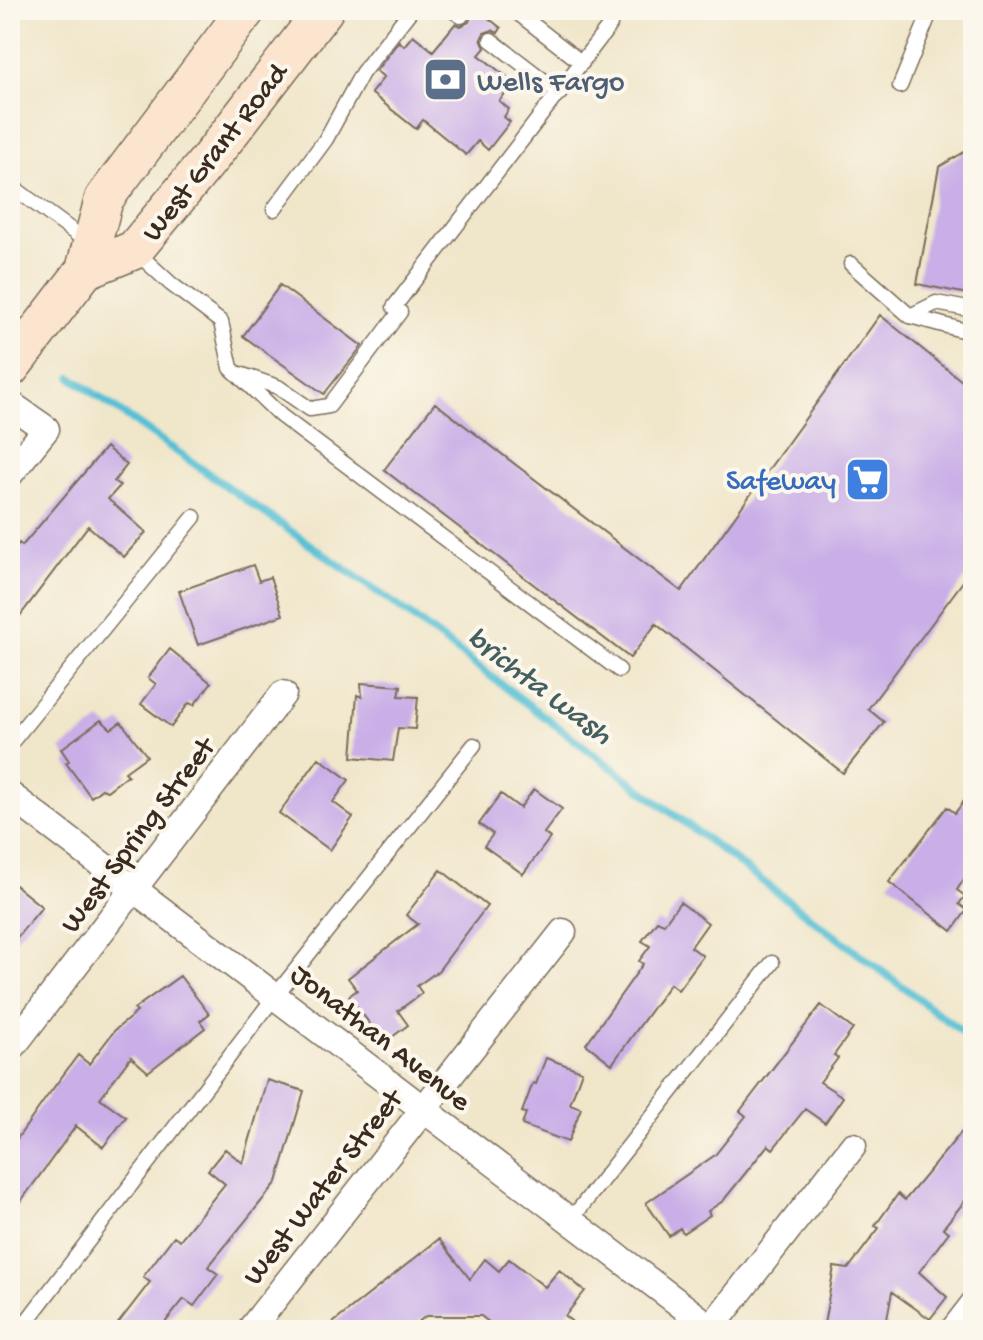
<svg xmlns="http://www.w3.org/2000/svg" width="983" height="1340" font-family="'Gochi Hand',sans-serif">
	<rect width="100%" height="100%" fill="#fbf7ec"/>
	<filter id="ink" filterUnits="userSpaceOnUse"><feTurbulence type="fractalNoise" baseFrequency=".0125" numOctaves="2"/><feDisplacementMap in="SourceGraphic" scale="16" xChannelSelector="R" yChannelSelector="G"/><feConvolveMatrix kernelMatrix="1 2 1 2 8 2 1 2 1" color-interpolation-filters="sRGB"/></filter>
	<filter id="wash" filterUnits="userSpaceOnUse"><feTurbulence type="fractalNoise" baseFrequency=".006" numOctaves="4" result="noise"/><feDisplacementMap in="SourceGraphic" scale="32" xChannelSelector="R" yChannelSelector="G"/><feGaussianBlur stdDeviation="1.8" result="paint"/><feColorMatrix in="noise" values="0 0 0 0 0 0 0 0 0 0 0 0 0 0 0 0 0 1.4 0 .05"/><feComposite in="paint" operator="in"/></filter>
	<g filter="url(#wash)">
		<rect width="100%" height="100%" fill="#f0e6ca"/>
		<g fill="none" stroke-linecap="round" stroke-linejoin="round">
			<path stroke="#57c0d4" stroke-width="8" d="M72 378 399 607 973 1040"/>
		</g>
		<g id="blocks">
			<path fill="#c9aee7" d="M469 10H478L501 28 498 33 492 30 484 33 481 39 485 48 479 55 514 83 499 101 509 109 504 117 510 122 488 150 478 141 466 155 423 120 416 129 371 93 384 77 376 71 399 41 404 46 413 35 433 51 455 24 461 26 469 22 471 16Z
				M973 147V295L917 284 939 167Z
				M280 285 362 346 324 394 243 336Z
				M880 315 973 390V568L868 709 884 722 843 773 656 624 630 658 384 470 435 403 681 591Z
				M106 447 127 465 114 481 120 486 108 499 146 532 124 557 88 526 10 629V555L19 543 22 546Z
				M253 565 259 581 270 577 283 615 198 645 179 591Z
				M170 649 211 683 194 705 189 703 171 727 141 704 156 684 148 678Z
				M361 683 401 686 399 696 418 697 415 729 398 728 393 761 352 757 357 695 362 697Z
				M101 720 111 729 121 722 147 756 125 772 128 775 107 791 102 789 91 797 66 763 69 761 61 749Z
				M319 758 349 780 333 802 353 817 330 850 279 813Z
				M534 789 562 809 544 833 550 838 523 874 484 846 493 834 479 824 501 794 520 808Z
				M973 789V865L957 890 965 896 959 904 967 910 952 931 889 882 947 807 955 813Z
				M441 870 487 906 438 971 417 986 422 993 398 1011 408 1025 384 1043 349 996 357 990 348 978 418 924 406 915Z
				M10 881 42 907 10 946Z
				M680 902 708 923 691 947 703 956 678 990 670 984 612 1064 586 1044 643 964 639 961 650 946 642 941 657 921 664 924Z
				M180 976 209 1014 200 1021 205 1028 148 1072 131 1057 100 1098 126 1117 103 1147 76 1126 10 1216V1149L43 1102 78 1055 89 1064 115 1030 137 1012 134 1009Z
				M821 1005 853 1029 834 1055 838 1058 820 1082 843 1097 825 1123 805 1109 773 1149 768 1145 723 1201 708 1211 710 1215 683 1233 680 1228 669 1236 646 1203 715 1155 746 1116 740 1111Z
				M546 1058 582 1071 570 1104 581 1108 568 1142 522 1125 526 1113 522 1112 533 1083 536 1084Z
				M267 1080 304 1091 277 1182 208 1267 218 1274 194 1306 184 1299 159 1330H113L150 1282 143 1277 174 1236 180 1240 225 1184 208 1170 225 1149 243 1163Z
				M973 1118V1191L943 1228 949 1232 919 1272 947 1297 930 1319 892 1292 885 1330H823L834 1267 848 1269 879 1228 875 1226 898 1194 905 1200Z
				M439 1239 470 1279 485 1259 499 1271 509 1259 545 1287 559 1270 585 1291 565 1316 582 1330H499L481 1316H426L408 1330H324Z"/>
		</g>
	</g>
	<g filter="url(#ink)">
		<use href="#blocks" fill-opacity="0" stroke="#7a6c5a" stroke-width="2"/>
		<g fill="none" stroke-linecap="round" stroke-linejoin="round">
			<defs>
				<path id="lane" d="M452 10 461 16
					M514 10 582 63
					M491 40 560 93
					M900 86 931 10
					M10 185 90 244
					M274 209 326 139 362 73 411 10
					M134 250 171 284 221 322 231 368 281 416 619 670
					M851 264 910 316 973 333
					M394 307 610 25
					M910 316 936 303 973 310
					M240 374 278 387 310 409 329 406 400 312
					M10 744 194 517
					M570 1221 772 963
					M20 1330 276 995 474 745
					M946 1330 973 1295"/>
				<path id="street" d="M10 404 46 429 10 474
					M10 795 714 1330
					M10 1050 283 694
					M711 1328 853 1146
					M250 1330 563 932"/>
				<path id="secondary" d="M85 270 134 250 211 157 324 10
					M10 368 85 270 104 199 246 10"/>
			</defs>
			<use href="#lane" stroke="#7a6c5a" stroke-width="17"/>
			<use href="#street" stroke="#7a6c5a" stroke-width="29"/>
			<use href="#secondary" stroke="#7a6c5a" stroke-width="41"/>
			<path stroke="#7a6c5a" stroke-width="5" stroke-dasharray="2 6" stroke-linecap="butt" d="M950 15 973 18"/>
			<use href="#lane" stroke="#fff" stroke-width="14"/>
			<use href="#street" stroke="#fff" stroke-width="26"/>
			<use href="#secondary" stroke="#fbe5cf" stroke-width="38"/>
		</g>
	</g>
	<defs>
		<symbol id="bank-square" viewBox="-11 -11 22 22"><rect x="-9" y="-9" width="18" height="18" rx="4" fill="#5c6f8a" stroke="#fbf7ec"/><path d="M-6-4H6V4H-6ZM0-2.3a2.3 2.3 0 1 0 0 4.6a2.3 2.3 0 1 0 0-4.6Z" fill="#fff"/></symbol>
		<symbol id="supermarket-square" viewBox="-11 -11 22 22"><rect x="-9" y="-9" width="18" height="18" rx="4" fill="#3f7fe0" stroke="#fbf7ec"/><path d="M-6-5.5h2.5l.6 2H6L4.5 2H-2.5L-4.4-4H-6ZM-1.5 3.2a1.3 1.3 0 1 0 .1 0ZM3 3.2a1.3 1.3 0 1 0 .1 0Z" fill="#fff"/></symbol>
	</defs>
	<g fill-rule="evenodd">
		<use href="#bank-square" x="420" y="54" width="51" height="51"/>
		<use href="#supermarket-square" x="842" y="454" width="51" height="51"/>
	</g>
	<g text-anchor="middle" stroke-width="8" stroke-linejoin="round" paint-order="stroke">
		<g font-size="30" fill="#4e5e75" stroke="#fbf7ec" text-anchor="start">
			<text x="477" y="90">Wells Fargo</text>
		</g>
		<g font-size="30" fill="#3b2a1e" stroke="#fbf7ec">
			<text transform="translate(213 151) rotate(-52)" y="10">West Grant Road</text>
			<text transform="translate(136 834) rotate(-53)" y="10">West Spring Street</text>
			<text transform="translate(382 1036) rotate(38)" y="10">Jonathan Avenue</text>
			<text transform="translate(321 1186) rotate(-52)" y="10">West Water Street</text>
		</g>
		<g font-size="30" fill="#366cbe" stroke="#fbf7ec" text-anchor="end">
			<text x="836" y="489">Safeway</text>
		</g>
		<g font-size="32" font-style="italic" fill="#455e5e" stroke="#fbf7ec">
			<text transform="translate(541 684) rotate(37)" y="11">brichta wash</text>
		</g>
	</g>
	<rect width="983" height="1340" fill="none" stroke="#fbf7ec" stroke-width="40"/>
</svg>
